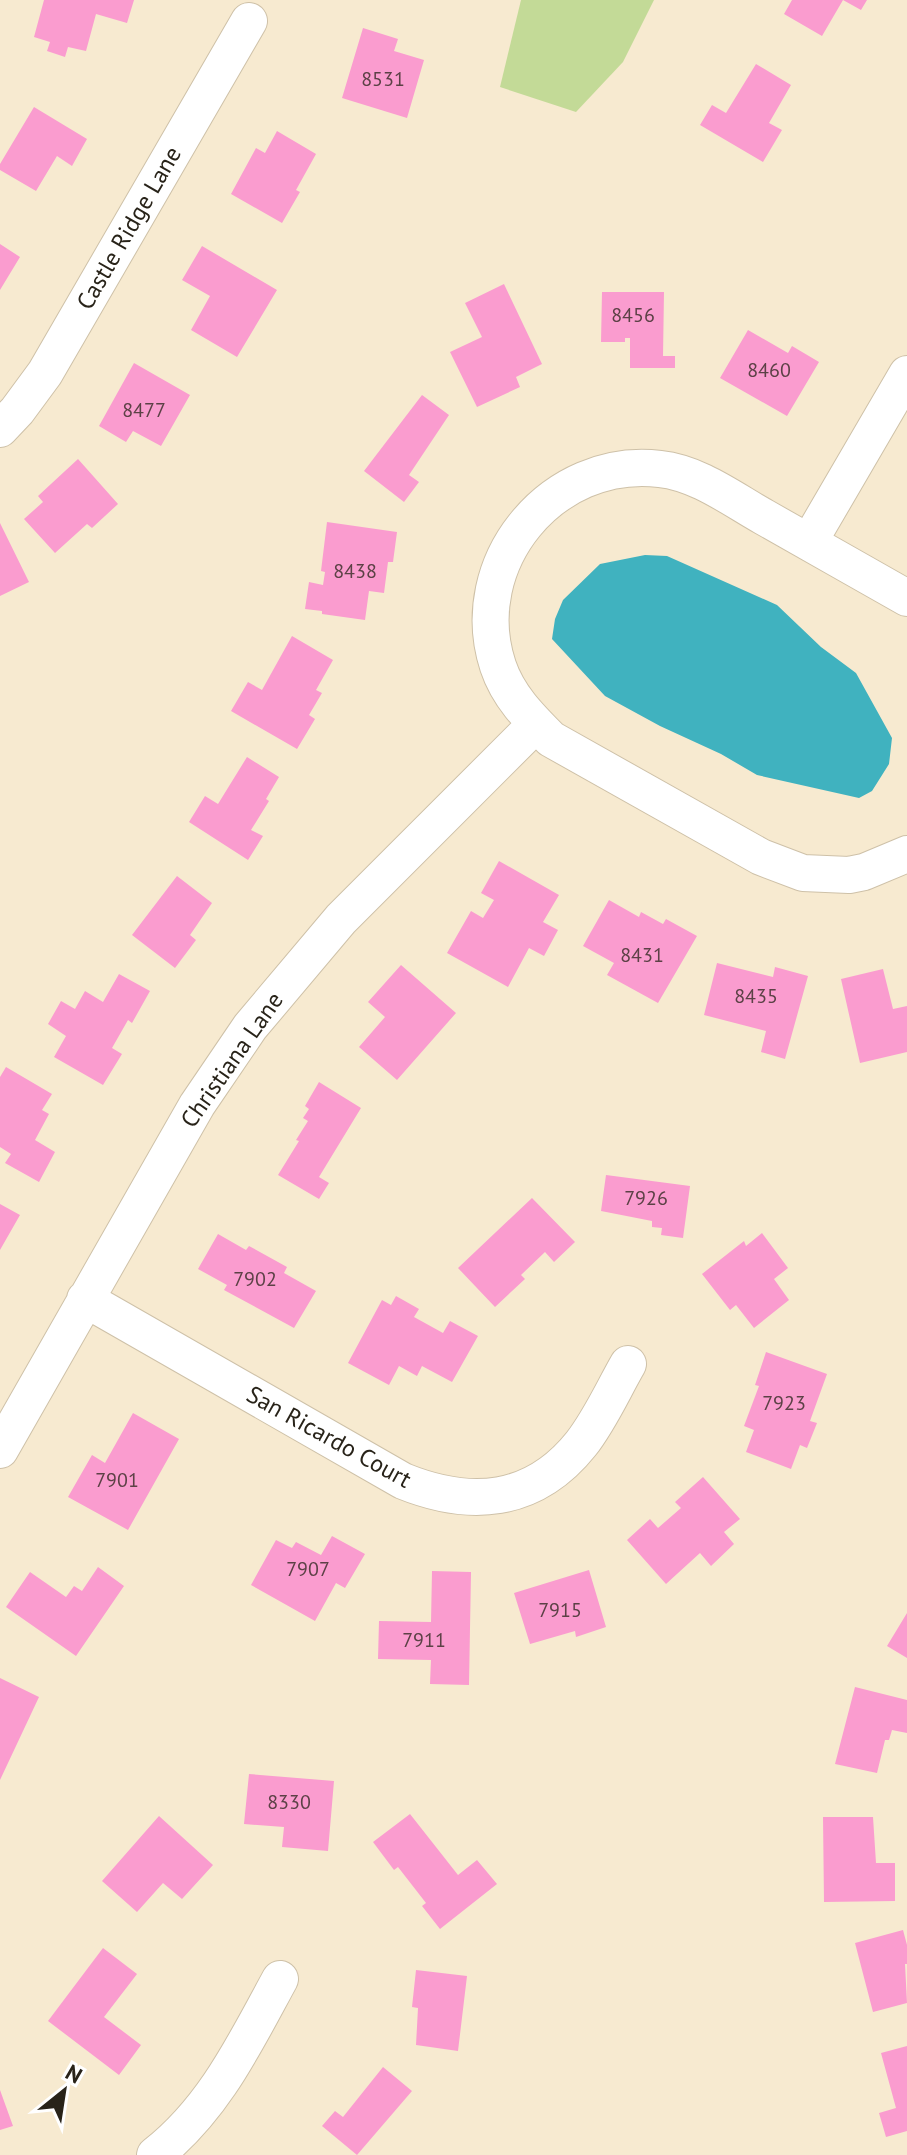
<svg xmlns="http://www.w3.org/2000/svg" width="907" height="2155" font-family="'PT Sans',sans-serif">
	<rect width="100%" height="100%" fill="#f7ead0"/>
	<path fill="#c3da97" d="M521 0H654L623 62 576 112 500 87Z"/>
	<path fill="#40b2bf" d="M645 555 667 556 777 605 821 647 856 673 892 738 889 764 872 791 859 798 757 775 721 754 660 726 605 696 552 639 555 619 563 600 600 564Z"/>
	<path fill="#fa9ccf" d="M44 0H134L127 23 96 14 86 51 68 47 65 57 47 51 50 42 34 37Z
		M792 0H843L822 36 784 14Z
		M843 0H867L861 10Z
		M363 28 398 39 394 51 424 60 407 118 342 98Z
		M756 64 791 85 769 123 782 130 763 162 700 125 712 105 726 113Z
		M34 107 87 139 72 166 57 156 36 191 0 170V164Z
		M277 131 316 154 296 190 300 192 282 223 231 194 256 148 265 153Z
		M0 244 20 257 0 290Z
		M202 246 277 290 237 357 191 330 210 296 182 280Z
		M504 284 542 364 516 377 520 387 477 407 450 352 482 337 465 303Z
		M602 292H664L663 356H675V368H630V338H625V342H601Z
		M748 330 788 353 792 346 819 362 787 416 720 378Z
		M134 363 190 395 161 446 133 431 126 442 99 426Z
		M422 395 449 415 409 475 419 482 404 502 364 471Z
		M78 459 118 504 92 528 87 524 55 553 24 519 43 502 38 496Z
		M327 522 397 532 393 562H388L384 593 369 591 365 620 322 614V611L305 609 309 582 323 585 325 572 321 571Z
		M0 523 29 582 0 596Z
		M292 636 333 660 316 690 322 693 309 715 315 719 297 749 231 711 248 682 262 690Z
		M247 757 279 777 266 799 269 801 251 830 263 836 248 860 189 822 205 796 218 804Z
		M499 861 559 895 543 922 558 930 544 956 529 948 508 987 447 953 471 911 483 918 494 900 481 893Z
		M177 876 212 903 190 935 196 940 175 968 132 935Z
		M609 900 639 917 641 912 663 924 666 919 697 936 658 1003 607 975 614 963 583 946Z
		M717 963 773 977 775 967 808 976 785 1059 761 1052 766 1031 704 1015Z
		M401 965 456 1013 397 1080 359 1047 385 1017 368 1002Z
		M883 969 893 1009 907 1006V1052L860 1063 841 979Z
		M119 974 150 991 132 1023 128 1020 112 1048 122 1054 103 1085 54 1057 66 1036 48 1024 61 1001 75 1009 85 991 103 1002Z
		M6 1067 52 1094 42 1110 49 1114 35 1140 55 1152 39 1182 5 1163 11 1154 0 1147V1077Z
		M319 1082 361 1108 319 1177 329 1183 319 1199 278 1175 299 1141 296 1140 308 1121 303 1118 309 1109 305 1106Z
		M606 1175 690 1186 683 1238 661 1235 662 1228 652 1227V1221L601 1211Z
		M532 1198 575 1242 554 1262 545 1252 521 1275 525 1279 495 1307 458 1268Z
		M0 1204 20 1215 0 1250Z
		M762 1233 788 1268 774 1279 789 1300 754 1328 736 1305 730 1310 702 1274 744 1241 746 1246Z
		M218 1234 246 1250 249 1246 287 1267 284 1273 316 1291 294 1328 224 1290 227 1285 198 1269Z
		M396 1296 419 1309 414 1317 443 1333 450 1321 478 1336 452 1382 422 1366 417 1376 399 1366 389 1385 348 1363 382 1300 391 1305Z
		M766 1352 827 1374 810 1421 817 1423 807 1448 800 1445 791 1469 746 1452 754 1430 744 1426 759 1386 755 1385Z
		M133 1413 179 1439 128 1530 68 1497 92 1455 105 1463Z
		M703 1477 740 1519 724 1532 734 1544 711 1566 700 1553 666 1584 627 1540 650 1519 658 1528 681 1508 675 1502Z
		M332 1536 365 1554 345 1588 336 1583 315 1621 251 1585 276 1540 292 1548 296 1542 321 1555Z
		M98 1567 124 1586 76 1656 6 1607 30 1572 66 1597 74 1586 82 1591Z
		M589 1570 606 1627 576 1637 575 1631 530 1644 514 1593Z
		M432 1571 471 1572 469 1685 430 1684 431 1660 378 1659 379 1621 431 1622Z
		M907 1613V1658L887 1646Z
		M0 1678 39 1697 0 1780Z
		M855 1687 907 1700V1733L892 1730 889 1740H885L877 1773 835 1764Z
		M249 1774 334 1781 328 1851 282 1847 284 1827 244 1824Z
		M410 1814 458 1875 477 1860 497 1884 440 1929 422 1906 426 1903 398 1867 394 1870 373 1842Z
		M159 1816 213 1865 182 1899 163 1883 137 1912 102 1881Z
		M823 1817H873L876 1863H895V1901L824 1902Z
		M903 1930 907 1945V1964H905L907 2003 873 2012 855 1943Z
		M103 1948 137 1974 104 2017 141 2045 119 2075 48 2021Z
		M416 1970 467 1976 458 2051 416 2045 418 2008 412 2007Z
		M907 2046V2131L886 2137 879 2113 896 2108 881 2053Z
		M383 2067 412 2091 357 2155 322 2126 335 2111 343 2117Z
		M0 2090 13 2126 0 2130Z"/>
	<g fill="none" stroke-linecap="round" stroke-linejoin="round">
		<defs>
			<path id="minor" d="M0 429 17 411 45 373 249 21
				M809 542 907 374
				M907 598C859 571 812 544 764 517 732 499 698 473 660 469 552 456 464 563 498 666 508 696 529 717 551 739L761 857 803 873 849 875 864 872 907 854
				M85 1299 403 1481C470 1508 533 1504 581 1444 600 1420 613 1390 628 1364
				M0 1450 197 1105 250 1027 341 919 536 724
				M155 2155C214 2109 245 2043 280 1979"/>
		</defs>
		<use href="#minor" stroke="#cec1a8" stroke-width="38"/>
		<use href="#minor" stroke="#fff" stroke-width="36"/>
	</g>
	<g text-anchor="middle" stroke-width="6" stroke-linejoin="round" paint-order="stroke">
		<g font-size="20" fill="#5c4146">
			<text x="383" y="86">8531</text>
			<text x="633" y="322">8456</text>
			<text x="769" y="377">8460</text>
			<text x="144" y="417">8477</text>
			<text x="355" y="578">8438</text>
			<text x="642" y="962">8431</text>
			<text x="756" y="1003">8435</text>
			<text x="646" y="1205">7926</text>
			<text x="255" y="1286">7902</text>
			<text x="784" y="1410">7923</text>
			<text x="117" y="1487">7901</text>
			<text x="308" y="1576">7907</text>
			<text x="560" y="1617">7915</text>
			<text x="424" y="1647">7911</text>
			<text x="289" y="1809">8330</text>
		</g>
		<g font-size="24" fill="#282319" stroke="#fff">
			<text transform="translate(129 228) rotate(-60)" y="8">Castle Ridge Lane</text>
			<text transform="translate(232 1060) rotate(-55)" y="8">Christiana Lane</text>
			<text transform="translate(329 1437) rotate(29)" y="8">San Ricardo Court</text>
		</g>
	</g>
	<g transform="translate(64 2091) rotate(30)" stroke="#ffffff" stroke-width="6" paint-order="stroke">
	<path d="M0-6L14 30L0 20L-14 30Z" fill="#282319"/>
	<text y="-12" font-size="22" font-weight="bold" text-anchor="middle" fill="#282319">N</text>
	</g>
</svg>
